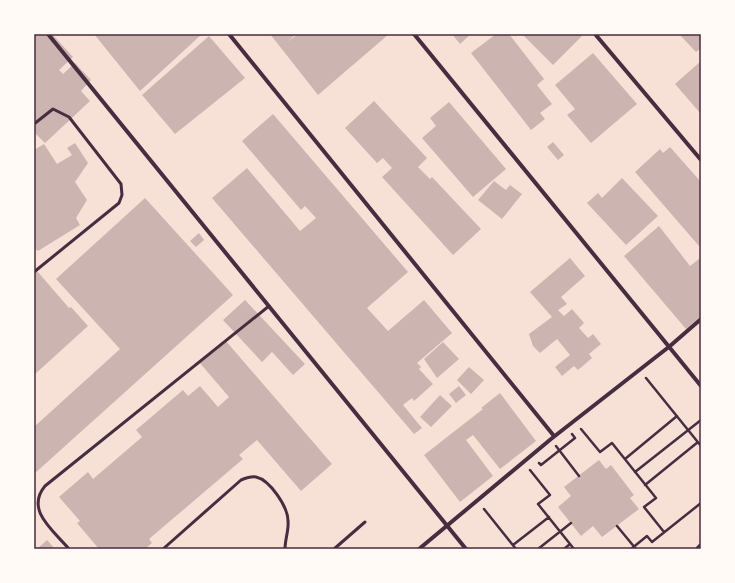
<svg xmlns="http://www.w3.org/2000/svg" width="735" height="583" font-family="Literata,serif">
	<rect width="100%" height="100%" fill="#f7e1d7"/>
	<path fill="#ccb4b1" d="M34 34H52L73 57 59 70 63 74 75 63 91 80 81 91 90 101 45 143 34 132Z
		M94 34H202L140 91Z
		M270 34H296L287 42 298 34H389L318 95Z
		M452 34H471L460 44Z
		M496 34H509L544 79 537 85 552 104 540 113 545 119 531 130 471 53Z
		M522 34H581L582 36 553 65Z
		M679 34H701V48L696 52Z
		M209 36 245 78 175 134 142 95Z
		M593 53 637 104 591 143 567 115 575 109 555 85Z
		M701 61V114L675 84Z
		M374 101 427 158 418 167 430 179 432 177 481 229 453 255 382 177 392 168 383 158 377 163 345 128Z
		M449 102 506 169 473 197 422 138 436 126 430 118Z
		M273 114 408 272 367 308 388 331 424 300 452 333 417 363 421 367 419 369 433 384 414 401 412 398 403 405 422 428 414 434 212 198 247 168 300 231 316 218 305 206 301 210 242 141Z
		M553 142 564 155 558 160 547 147Z
		M75 143 88 163 75 182 87 200 76 218 80 225 38 251 34 248V150L44 144 57 164 72 155 67 148Z
		M670 147 701 182V244L699 246 635 172 660 149 663 153Z
		M622 178 658 216 626 245 587 203 598 193 602 198Z
		M494 181 506 190 510 185 522 194 502 219 478 200Z
		M145 198 233 295 34 474V427L120 349 56 279Z
		M659 226 690 266 699 259 701 262V316L686 329 624 256Z
		M199 233 204 240 196 247 190 241Z
		M570 258 585 276 561 297 567 304 558 310 564 316 572 309 584 323 579 328 588 338 593 334 601 344 589 354 592 358 578 370 574 366 562 376 555 367 570 355 557 339 540 353 533 346 529 334 552 317 530 292Z
		M37 271 69 308 71 307 88 326 34 375V274Z
		M245 300 305 364 293 375 272 352 262 362 223 320Z
		M225 340 332 464 301 491 257 440 239 455 243 459 149 539 152 543 145 549H99L77 523 80 521 59 497 88 472 93 479 142 437 136 430 183 390 188 396 200 386 218 407 229 397 199 362Z
		M443 342 459 359 437 378 424 359Z
		M469 367 484 380 471 394 457 380Z
		M459 386 466 395 456 403 449 394Z
		M500 393 536 441 500 469 473 435 466 440 493 476 460 502 424 455 483 409 481 408Z
		M440 395 452 406 431 427 420 417Z
		M599 460 606 469 611 465 634 495 630 498 639 509 602 537 593 526 581 536 558 507 571 496 564 487Z
		M47 540 55 549H37Z"/>
	<g fill="none" stroke-linecap="round" stroke-linejoin="round">
		<path stroke="#4a2c40" stroke-width="2.5" d="M646 378 701 446
			M581 429 600 452 612 443 656 498 644 507 664 532
			M556 446 579 476
			M625 459 677 416
			M539 463 541 465 575 438 572 434
			M530 470 550 495 538 504 574 549
			M635 472 701 420
			M645 485 698 442
			M484 509 516 549
			M617 526 636 549
			M513 545 549 517
			M538 549 571 523
			M564 549 570 544
			M631 549 647 536 652 542 701 503"/>
		<path stroke="#4a2c40" stroke-width="3" d="M34 124 53 109 69 117 121 184 122 195 119 203 34 272
			M69 549C53 530 25 510 45 486L269 306
			M163 549 241 480C246 478 251 476 256 477 270 480 288 507 288 521 289 530 285 539 285 549
			M334 549 365 522"/>
		<path stroke="#4a2c40" stroke-width="4" d="M48 34 466 549
			M229 34 554 436
			M414 34 701 386
			M595 34 701 160
			M419 549 551 439 670 346 701 319"/>
		<path stroke="#4a2c40" stroke-width="7" d="M699 549 701 547"/>
	</g>
	<rect width="735" height="583" fill="none" stroke="#fffaf5" stroke-width="70"/>
	<rect x="35" y="35" width="665" height="513" fill="none" stroke="#4a2c40" stroke-width="1.5"/>
</svg>
